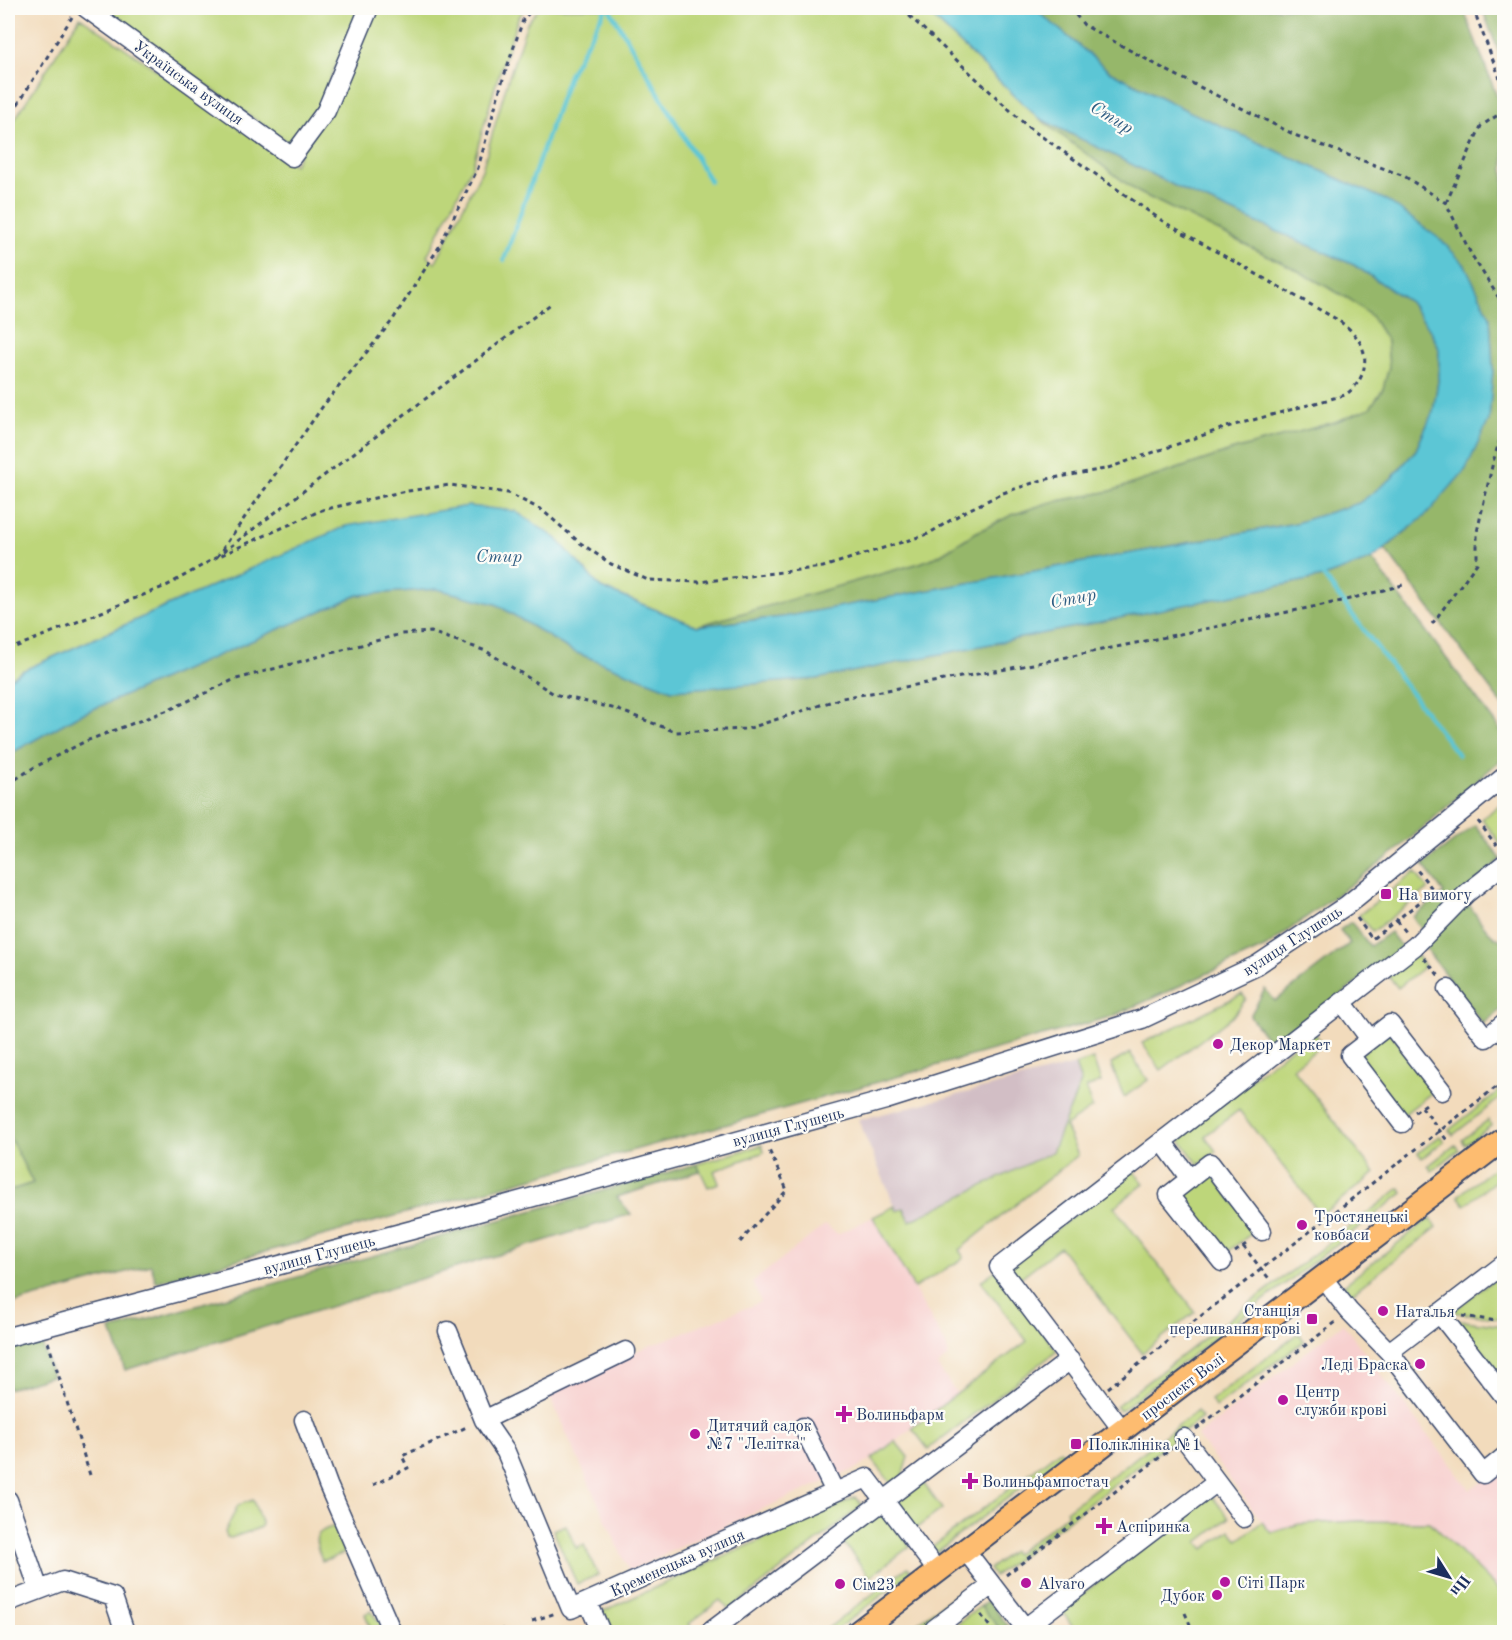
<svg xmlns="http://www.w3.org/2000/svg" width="1512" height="1640" font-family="'Old Standard TT',serif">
	<rect width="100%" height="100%" fill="#fdfcf7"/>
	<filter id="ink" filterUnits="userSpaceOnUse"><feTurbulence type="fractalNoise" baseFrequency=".0167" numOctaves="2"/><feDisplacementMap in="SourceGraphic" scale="12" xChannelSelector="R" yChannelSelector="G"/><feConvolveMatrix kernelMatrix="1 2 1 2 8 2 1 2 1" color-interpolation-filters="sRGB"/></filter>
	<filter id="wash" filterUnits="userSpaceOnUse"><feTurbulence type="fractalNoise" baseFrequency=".008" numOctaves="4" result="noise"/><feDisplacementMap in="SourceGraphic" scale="24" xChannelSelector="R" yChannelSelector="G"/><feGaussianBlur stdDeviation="1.35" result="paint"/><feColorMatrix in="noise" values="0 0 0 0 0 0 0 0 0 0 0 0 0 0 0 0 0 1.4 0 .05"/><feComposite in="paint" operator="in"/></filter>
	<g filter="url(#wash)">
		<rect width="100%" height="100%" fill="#f2dbbc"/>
		<path fill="#f7d0cf" d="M873 1217 946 1345 949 1356 937 1366 957 1394 862 1466 762 1509 629 1571 548 1393 631 1353 761 1302 752 1282 825 1225 838 1234Z
			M1343 1324 1470 1490 1504 1463V1595L1430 1522 1359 1521 1299 1524 1271 1533 1197 1436Z"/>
		<path fill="#d2bec5" d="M1075 1065 1081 1082 1052 1152 910 1221 897 1211 858 1120Z"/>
		<path fill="#bdd67a" stroke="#6c826c" stroke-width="1.5" d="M96 8H360L318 107 290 144Z
			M374 8H526L518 18 497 80 472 167 427 256 435 263 482 170 507 83 527 23 539 8H923L1037 117 1138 192 1293 268 1351 300 1372 317 1387 341 1389 367 1383 389 1370 408 1335 422 1234 450 1111 491 1048 503 1012 515 975 533 938 556 920 563 697 626 601 588 556 538 346 526 22 671 8 680V130L80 17 294 165Z
			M1504 801V848L1482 819Z
			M1415 872 1428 889 1372 932 1359 915Z
			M1414 952 1425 966 1398 988 1387 974Z
			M1242 994 1246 999 1232 1017 1161 1070 1142 1043Z
			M1313 1031 1323 1044 1293 1068 1375 1173 1321 1215 1239 1110 1205 1136 1216 1151 1199 1165 1177 1136Z
			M1389 1031 1435 1090 1403 1115 1358 1056Z
			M1130 1053 1148 1080 1124 1097 1111 1064Z
			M1093 1059 1101 1082 1086 1088 1092 1108 1065 1126 1078 1155 959 1250 964 1258 914 1288 873 1217 895 1206 897 1211 904 1208 910 1221 1052 1152 1081 1082 1075 1065Z
			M1504 1087V1095L1453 1135 1449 1130Z
			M1488 1120 1492 1125 1465 1145 1462 1140Z
			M8 1134 33 1183 8 1191Z
			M1440 1136 1444 1141 1422 1158 1418 1153Z
			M762 1145 764 1152 714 1171 719 1183 708 1187 697 1164Z
			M1455 1145 1459 1150 1432 1171 1428 1166Z
			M1504 1160V1174L1465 1205 1458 1196Z
			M1133 1170 1144 1184 1114 1207 1195 1312 1142 1353 1060 1247 1016 1281 1006 1268Z
			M1209 1170 1256 1230 1222 1256 1176 1196Z
			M1400 1188 1403 1193 1120 1411 1116 1406Z
			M1430 1218 1437 1227 1351 1294 1344 1285Z
			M996 1270 1057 1351 928 1449 912 1428 1027 1341 981 1281Z
			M1504 1272V1319L1451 1312Z
			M1448 1319 1504 1326V1389Z
			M1299 1333 1304 1341 1216 1407 1211 1400Z
			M1197 1411 1202 1418 994 1576 989 1569 1012 1551 1015 1554 1068 1514 1066 1511Z
			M895 1441 908 1457 901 1480 893 1486 872 1459Z
			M1060 1450 1064 1455 934 1554 930 1549Z
			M922 1481 942 1509 915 1529 894 1502Z
			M1212 1496 1229 1518 1198 1542 1204 1549 1230 1530 1238 1540 1262 1522 1271 1533 1299 1524 1359 1521 1430 1522 1504 1595V1632H1069L1074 1628 1061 1610Z
			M856 1497 862 1506 729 1610 720 1600 689 1624 694 1632H610L601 1612Z
			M253 1500 262 1525 259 1528 231 1538 227 1537 225 1532 238 1505Z
			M882 1509 910 1546 870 1577 842 1541Z
			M566 1525 576 1548 584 1545 598 1575 577 1584 553 1530Z
			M335 1526 345 1553 322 1561C315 1540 310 1533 335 1526Z
			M908 1567 912 1572 833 1632H823Z
			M960 1591 965 1598 920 1632H905Z
			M981 1606 1002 1632H957L953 1627Z
			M370 1611 381 1624 384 1632H372L365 1614Z"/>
		<path fill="#96b76a" stroke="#587364" stroke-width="1.5" d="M1034 8H1463L1504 115V707L1385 549 1427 514 1489 420 1493 369 1490 317 1186 110 1109 71Z
			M1482 8H1504V66Z
			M1037 117 1189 193 1354 265 1410 302 1430 330 1439 348V376L1433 411 1416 450 1391 479 1359 503 1296 523 783 617 697 626 920 563 938 556 975 533 1012 515 1048 503 1111 491 1234 450 1335 422 1370 408 1383 389 1389 367 1387 341 1372 317 1351 300 1293 268 1138 192Z
			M1372 559 1504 735V757L1397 850 1266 947 1113 1016 750 1118 156 1282 151 1265 8 1305V1191L33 1183 8 1134V755L77 716 358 595 437 589 496 604 572 651 672 690 816 679 1323 577Z
			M1475 825 1501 859 1422 930 1413 917 1444 893 1423 865Z
			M1466 901C1476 913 1488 938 1504 941V1007L1483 1024 1423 945Z
			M1351 922 1370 946 1390 932 1402 948 1255 1061 1251 1056 1266 1037 1250 1016 1265 989 1275 1001 1350 943 1340 930Z
			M697 1164 700 1171 617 1197 631 1214 125 1370 111 1330Z
			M41 1341 52 1376 8 1389V1350Z
			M988 1600 1013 1632H1002L981 1606Z"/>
		<path fill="#5bc6d5" stroke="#3b7a9a" stroke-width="1.5" d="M923 8H1034L1109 71 1186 110 1388 201 1441 240 1465 265 1490 317 1493 369 1489 420 1466 469 1427 514 1372 559 1323 577 816 679 672 690 572 651 496 604 437 589 358 595 77 716 8 755V680L22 671 346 526 468 506 515 511 556 538 601 588 697 626 783 617 1296 523 1359 503 1391 479 1416 450 1433 411 1439 376V349L1430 330 1410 302 1354 265 1189 193 1037 117Z"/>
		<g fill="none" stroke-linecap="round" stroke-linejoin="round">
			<path stroke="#5bc6d5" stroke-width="4.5" d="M609 8 710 181
				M504 260 569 75 606 8
				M1321 573 1458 755"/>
		</g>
	</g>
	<g filter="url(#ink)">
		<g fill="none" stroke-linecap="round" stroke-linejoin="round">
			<defs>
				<path id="minor" d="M86 8 292 157 326 111 369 8
					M1448 989 1486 1038 1504 1023
					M1342 1002 1370 1039
					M1402 1123 1350 1055 1390 1024 1442 1091
					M1162 1141 1190 1179
					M1222 1262 1169 1195 1210 1163 1262 1231
					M1322 1277 1349 1311 1389 1352 1504 1264
					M1439 1313 1504 1396
					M448 1331 484 1420 506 1452 571 1609 867 1478 938 1572
					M8 1337 446 1221 886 1100 1142 1019 1257 965 1347 905 1504 777
					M1389 1352 1483 1474 1504 1457
					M304 1420 328 1485 392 1632
					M484 1420 626 1351
					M803 1427 835 1492
					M1123 1431 999 1267 1415 946 1467 893 1504 864
					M1217 1482 1244 1518
					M8 1500 39 1590
					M966 1551 1025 1628 1217 1482 1184 1438
					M8 1602 63 1581 113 1597 125 1632
					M588 1602 601 1632
					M710 1632 1070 1360
					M937 1632 934 1629 992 1585"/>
				<path id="major" d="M858 1632 1504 1139"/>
			</defs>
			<use href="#minor" stroke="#3b496c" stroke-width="21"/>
			<use href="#major" stroke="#3b496c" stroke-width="26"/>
			<path stroke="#3b496c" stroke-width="3" stroke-dasharray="4.5 4.5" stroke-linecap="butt" d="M1070 8 1084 25 1164 69 1297 136 1404 176 1446 203 1471 254 1499 298 1504 312
				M1473 8 1504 89
				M8 120 72 17
				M1446 203 1481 126 1504 111
				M223 552 552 303
				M217 557 323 406 392 321 439 247 478 168 502 82 523 20 533 8
				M1432 624 1477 563V532L1493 462 1504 426
				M8 650 168 585 217 557 322 510 401 492 450 485 508 493 542 510 579 542 611 564 648 580 699 582 823 567 928 534 964 512 1003 493 1042 480 1105 469 1227 427 1345 395C1367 380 1372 353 1353 333 1349 328 1343 324 1338 320L1164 222 1028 127 901 8
				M8 784 33 768 86 741 171 709 233 680 401 634 431 632 486 651 554 694 616 709 676 732 747 729 842 698 1023 666 1342 601 1403 585
				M1478 821 1499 849
				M1357 918 1372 939 1434 891 1417 870
				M1396 921 1406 933
				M1424 958 1439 976
				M1422 1107 1449 1143
				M1415 1112 1429 1102
				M740 1242 787 1190 768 1148
				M1243 1246 1271 1281
				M1235 1252 1249 1242
				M1462 1316 1504 1322
				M48 1342 90 1475
				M1108 1388 1504 1081
				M1196 1429 1336 1322
				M373 1485 408 1468 402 1456 469 1426
				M1006 1575 1172 1448
				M1185 1613 1192 1629
				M981 1615 994 1632
				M532 1621 556 1613
				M492 1632 504 1629"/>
			<use href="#minor" stroke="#fff" stroke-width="18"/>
			<use href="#major" stroke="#fdbc70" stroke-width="22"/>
		</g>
	</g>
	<g fill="#b5179e" stroke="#fdfcf7" stroke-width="2">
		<rect x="1380" y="888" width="12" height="12" rx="3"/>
		<circle cx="1218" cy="1044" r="6"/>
		<circle cx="1302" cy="1225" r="6"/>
		<circle cx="1383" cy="1311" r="6"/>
		<rect x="1306" y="1313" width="12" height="12" rx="3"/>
		<circle cx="1420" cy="1364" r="6"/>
		<circle cx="1283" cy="1400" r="6"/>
		<path d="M841 1405h6v6h6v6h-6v6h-6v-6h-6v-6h6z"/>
		<circle cx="695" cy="1434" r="6"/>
		<rect x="1070" y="1438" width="12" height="12" rx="3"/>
		<path d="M967 1472h6v6h6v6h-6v6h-6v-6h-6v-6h6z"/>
		<path d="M1101 1517h6v6h6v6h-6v6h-6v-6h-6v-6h6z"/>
		<circle cx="1225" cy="1582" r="6"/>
		<circle cx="1026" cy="1583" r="6"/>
		<circle cx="840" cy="1584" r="6"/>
		<circle cx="1217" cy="1595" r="6"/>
	</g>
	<g text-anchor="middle" stroke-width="4.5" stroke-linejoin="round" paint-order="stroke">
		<g font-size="16" fill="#1b2f5e" stroke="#fdfcf7">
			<text transform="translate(189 82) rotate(36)" y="6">Українська вулиця</text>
			<text transform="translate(1292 940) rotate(-33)" y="6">вулиця Глушець</text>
			<text transform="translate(788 1126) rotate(-15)" y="6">вулиця Глушець</text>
			<text transform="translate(319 1254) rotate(-15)" y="6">вулиця Глушець</text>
			<text transform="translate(1182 1386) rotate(-37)" y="6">проспект Волі</text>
			<text transform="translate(677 1562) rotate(-24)" y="6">Кременецька вулиця</text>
		</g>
		<g font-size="16" fill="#1b2f5e" stroke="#fdfcf7" text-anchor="start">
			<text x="1398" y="900">На вимогу</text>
			<text x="1230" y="1050">Декор Маркет</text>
			<text x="1314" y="1222">Тростянецькі<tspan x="1314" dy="18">ковбаси</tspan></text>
			<text x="1300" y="1316" text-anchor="end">Станція<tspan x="1300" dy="18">переливання крові</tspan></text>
			<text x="1395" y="1317">Наталья</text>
			<text x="1408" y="1370" text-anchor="end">Леді Браска</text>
			<text x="1295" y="1397">Центр<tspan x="1295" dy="18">служби крові</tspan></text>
			<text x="856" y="1420">Волиньфарм</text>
			<text x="707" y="1431">Дитячий садок<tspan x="707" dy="18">№7 "Лелітка"</tspan></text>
			<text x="1088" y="1450">Поліклініка №1</text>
			<text x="982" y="1487">Волиньфампостач</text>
			<text x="1116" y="1532">Аспіринка</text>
			<text x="1237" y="1588">Сіті Парк</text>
			<text x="1038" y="1589">Alvaro</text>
			<text x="852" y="1590">Сім23</text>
			<text x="1205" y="1601" text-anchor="end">Дубок</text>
		</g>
		<g font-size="18" font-style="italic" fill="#2e5c82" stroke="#fdfcf7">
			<text transform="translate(1112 117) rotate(31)" y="6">Стир</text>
			<text x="499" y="562">Стир</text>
			<text transform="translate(1073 598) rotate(-11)" y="6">Стир</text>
		</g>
	</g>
	<rect width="1512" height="1640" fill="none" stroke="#fdfcf7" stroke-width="30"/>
	<g transform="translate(1449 1577) rotate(127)" stroke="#fdfcf7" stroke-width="4.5" paint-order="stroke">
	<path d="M0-4.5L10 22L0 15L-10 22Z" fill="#1b2f5e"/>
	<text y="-9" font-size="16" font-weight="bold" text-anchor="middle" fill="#1b2f5e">Пн</text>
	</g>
</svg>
